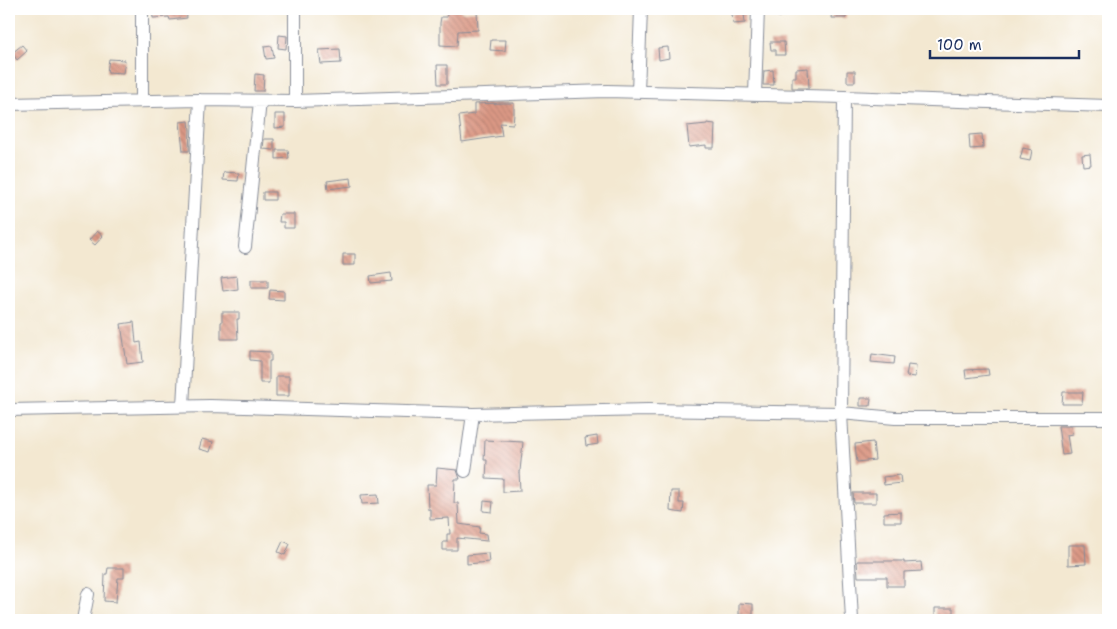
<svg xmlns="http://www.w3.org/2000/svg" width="1117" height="629" font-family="'Shantell Sans',sans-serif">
	<defs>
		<pattern id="building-back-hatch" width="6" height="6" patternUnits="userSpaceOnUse" patternTransform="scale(1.25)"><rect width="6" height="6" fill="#dc9985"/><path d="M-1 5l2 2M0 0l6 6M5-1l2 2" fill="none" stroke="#b27d70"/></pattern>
	</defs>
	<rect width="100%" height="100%" fill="#fff"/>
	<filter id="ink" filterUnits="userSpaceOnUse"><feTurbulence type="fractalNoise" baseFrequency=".02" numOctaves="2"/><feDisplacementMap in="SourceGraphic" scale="10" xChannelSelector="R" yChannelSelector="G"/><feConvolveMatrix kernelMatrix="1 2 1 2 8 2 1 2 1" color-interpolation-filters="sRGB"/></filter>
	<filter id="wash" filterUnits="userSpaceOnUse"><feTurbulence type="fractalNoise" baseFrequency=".0096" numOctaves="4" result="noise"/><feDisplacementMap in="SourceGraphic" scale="20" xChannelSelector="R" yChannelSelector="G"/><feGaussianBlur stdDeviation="1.12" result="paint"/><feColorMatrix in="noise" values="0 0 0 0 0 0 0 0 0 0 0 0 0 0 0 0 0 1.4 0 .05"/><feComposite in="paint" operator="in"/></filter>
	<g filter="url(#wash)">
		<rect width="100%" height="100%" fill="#f3e8d1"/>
		<g id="blocks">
			<path fill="url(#building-back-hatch)" d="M168 9H186L187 18 170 20 169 17 153 18 152 10Z
				M446 9H460L461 12 477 11 478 30 458 31 457 46 440 45V23L441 17H447Z
				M766 9H781L780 17 766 15Z
				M832 9H846V18H831Z
				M744 13 745 23 733 24 732 14Z
				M279 35 287 36 286 49 278 48Z
				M491 40H506L505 51 490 50Z
				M770 42H784L785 55H776V50H771Z
				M22 45 27 51 17 60 12 53Z
				M272 46 274 58 266 59 264 47Z
				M668 47 669 58 659 60 658 48Z
				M340 49 341 63 321 64 319 50Z
				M109 59 125 60 123 73 107 72Z
				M437 65H447V84H438Z
				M808 68 809 88H792V77H796V69Z
				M773 70 774 85H763L764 71Z
				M847 71H855V82H847Z
				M255 74 264 75 263 91H254Z
				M503 103H514V114L513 124 500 123 502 136 462 142 459 116 474 114V104Z
				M275 114H285V127L275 128Z
				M189 121 190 130 189 151H183L180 122Z
				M707 123 715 124 714 148H706V145L689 147 687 126 707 124Z
				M982 134 983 148 970 149 969 135Z
				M264 139H274V150L263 149Z
				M1023 148 1032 150 1030 161 1020 159Z
				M276 150H288L289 158 276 159Z
				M1090 154 1091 165 1083 166 1082 155Z
				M224 172 239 173 238 181 223 180Z
				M351 178 352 186 328 189 327 181Z
				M263 192H275V200H263Z
				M280 214H294V228H284V222H279Z
				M97 231 103 236 95 245 89 240Z
				M343 254H355V265H343Z
				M391 273 392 281 371 283 370 276Z
				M237 276 238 289 223 291 221 278Z
				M251 280H268V288H251Z
				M270 290 284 291V300L269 299Z
				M222 312H239V319H237L238 339H221V322H222Z
				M134 322 136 343 141 342 143 362 127 364 121 324Z
				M250 351 271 352V361H269V383H260V361L250 360Z
				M872 354 895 357 894 364 871 362Z
				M908 365 916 366 915 377 906 376Z
				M988 369 989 375 966 378 965 370Z
				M276 376H289V396H276Z
				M1063 392H1083L1082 404H1062Z
				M860 398H871L870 406H860Z
				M1058 426H1071L1072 434 1067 435 1070 454 1062 455Z
				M597 436 598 444 586 446 585 438Z
				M202 439 213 442 210 452 199 449Z
				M485 440 523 442 520 471H519L520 491 503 492V479L486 478 487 460H484Z
				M873 442 875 460 857 462 855 444Z
				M437 468 457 470 460 479H455L454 503H458L459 524 480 527 479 533 486 534 487 541 457 538V550H443V542H447V534H450L449 518 430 519V509H428L427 485H436Z
				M900 475 901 483 884 485 883 477Z
				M671 491H679V503H684L683 513 670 511Z
				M853 493H876V503H854Z
				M378 494 379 503 362 504 361 495Z
				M484 501 493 502 492 512 483 511Z
				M901 512V522H884V513Z
				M283 541 290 544 285 555 278 552Z
				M1068 545H1085L1086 564 1068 565Z
				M488 553 489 562 467 564V555Z
				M857 561H904V563L921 562 922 571 904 572V586H887V577H858Z
				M108 568H124V578H118L116 602 104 601 105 574H107Z
				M739 603 753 604V615H739Z
				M935 608H953V618H935Z"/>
		</g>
	</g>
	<g filter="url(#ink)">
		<use href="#blocks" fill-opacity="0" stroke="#878c98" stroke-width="1"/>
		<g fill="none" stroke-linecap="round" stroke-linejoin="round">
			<defs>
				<path id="minor" d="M638 92 641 9
					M755 95 758 9
					M844 97 841 413 852 620
					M142 101V9
					M295 101V9
					M9 104 200 100 295 101 607 91 844 97 1108 106
					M245 247 260 101
					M183 406 200 100
					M9 410 210 406 473 414 648 410 841 413 895 418H1108
					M465 471 473 414
					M83 620 88 594"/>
			</defs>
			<use href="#minor" stroke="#878c98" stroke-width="14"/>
			<use href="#minor" stroke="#fff" stroke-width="12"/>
		</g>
	</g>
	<rect width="1117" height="629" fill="none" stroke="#fff" stroke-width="30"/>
	<path d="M930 50v8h149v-8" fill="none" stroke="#1b2f5e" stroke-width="2.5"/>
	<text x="937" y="50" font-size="15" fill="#1b2f5e" stroke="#ffffff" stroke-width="4" paint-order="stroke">100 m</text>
</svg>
